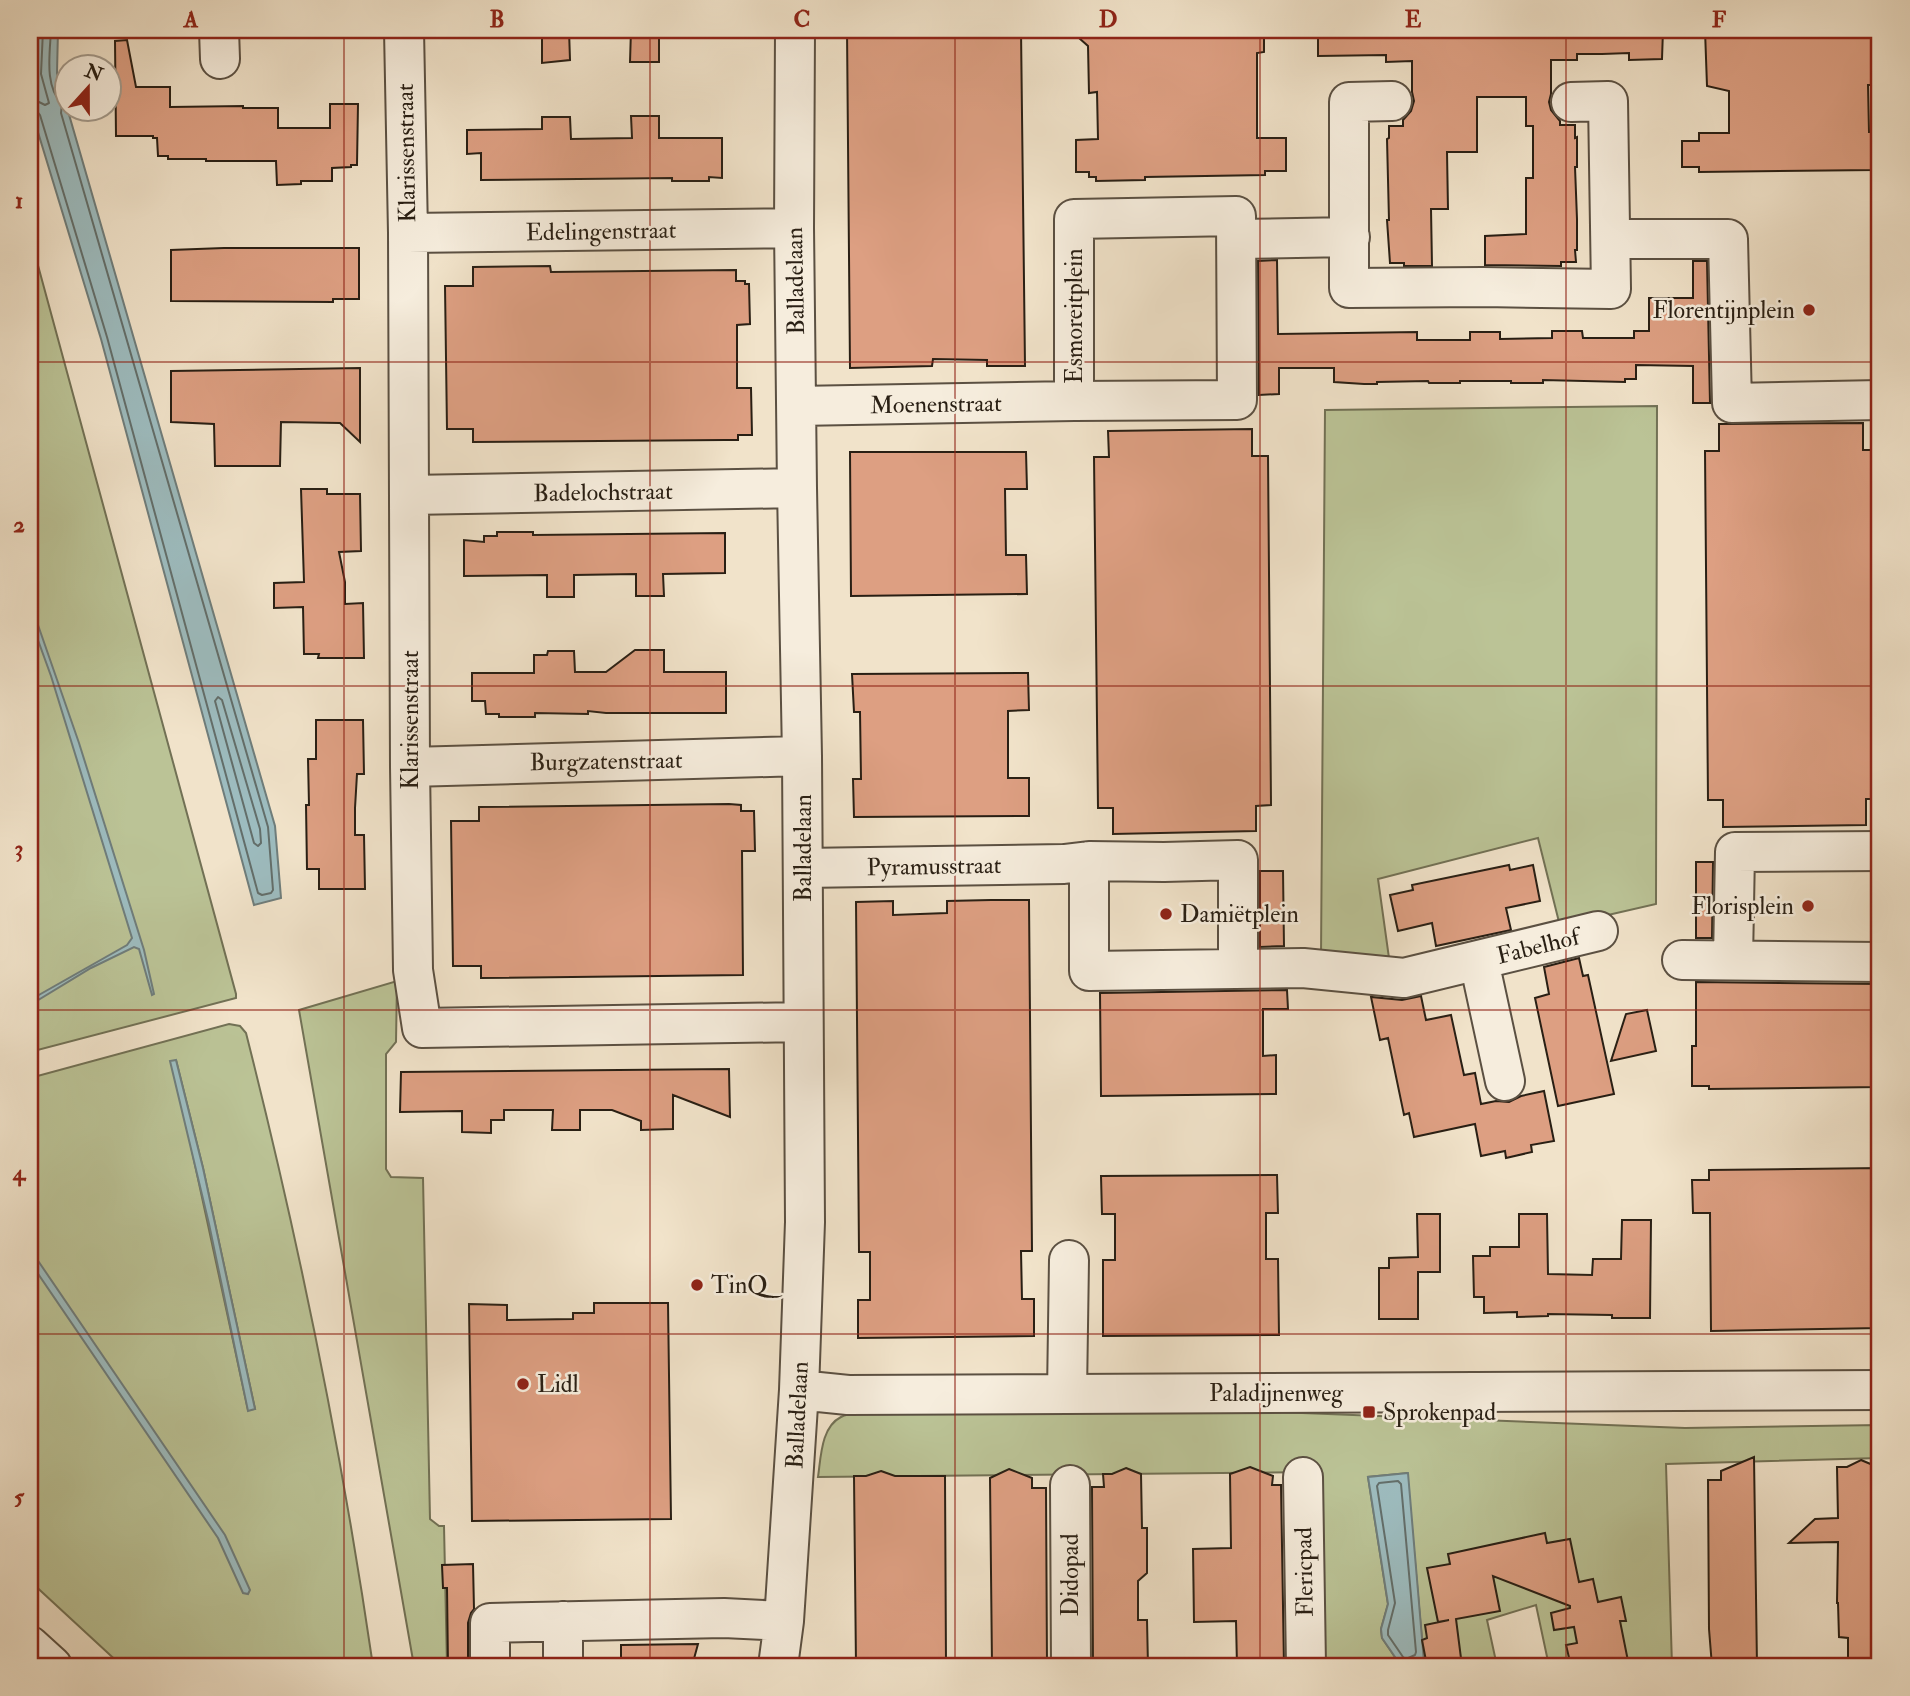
<svg xmlns="http://www.w3.org/2000/svg" width="1910" height="1696" font-family="'IM FELL Double Pica',serif">
	<rect width="100%" height="100%" fill="#f1e3ca"/>
	<filter id="stains"><feTurbulence type="fractalNoise" baseFrequency=".00286" numOctaves="4"/><feColorMatrix values="0 0 0 0 .2 0 0 0 0 .09 0 0 0 0 .02 0 0 0 .5 -.17"/></filter>
	<radialGradient id="worn" r=".72"><stop offset=".6" stop-color="#630" stop-opacity="0"/><stop offset="1" stop-color="#630" stop-opacity=".3"/></radialGradient>
	<path fill="#bbc396" stroke="#727155" stroke-width="2" fill-rule="evenodd" d="M30 236 236 994V998L30 1052Z
		M1657 406 1656 904 1560 926 1538 838 1378 879 1389 958 1321 957 1325 410Z
		M397 981 396 1042 386 1054V1169L391 1177 423 1178 430 1519 439 1526H444L447 1666H414L299 1010Z
		M229 1024 240 1026 246 1033C299 1242 342 1453 373 1666H122L30 1581V1078ZM176 1060 203 1168 255 1409 248 1410 192 1151Z
		M1177 1408 1685 1428 1880 1425V1458L1666 1464 1672 1666H1549L1536 1605 1487 1620 1497 1666H1412L1411 1663 1424 1662 1407 1473 1368 1477 1388 1604 1381 1629 1382 1638 1397 1660 1396 1666H1323L1318 1472 818 1477C821 1457 821 1427 841 1417 849 1413 860 1413 869 1411Z"/>
	<path fill="#9dbcbf" stroke="#6f7d7b" stroke-width="2" d="M30 30H58L57 73 275 826 281 898 254 905 101 339 30 106Z
		M30 602 79 743 144 950 154 994 152 995 139 949 134 947 91 968 30 1005V1000L127 945 132 938 51 676 30 618Z
		M176 1060 203 1168 255 1409 248 1411 209 1224 170 1061Z
		M30 1249 225 1535 250 1590 248 1594 243 1593 218 1538 30 1262Z
		M1408 1473 1424 1662 1412 1663V1666H1396L1397 1660 1382 1638 1381 1629 1388 1604 1368 1477Z"/>
	<g fill="none" stroke-linecap="round" stroke-linejoin="round">
		<path stroke="#636e6a" stroke-width="2" d="M30 100 37 101 45 105 49 103 41 74 43 30
			M30 109 36 110 40 115 107 337 258 893 262 895 271 893 273 890 268 827 61 113 62 104C44 86 50 53 51 30
			M218 697 222 700 260 829 261 843 258 846 254 843 215 701Z
			M1398 1481 1401 1484 1416 1652 1415 1655 1406 1659 1403 1657 1388 1635V1630L1395 1603 1377 1486 1379 1483Z"/>
	</g>
	<path fill="#dd9f82" stroke="#291f14" stroke-width="2" d="M542 30H569L570 60 542 63Z
		M631 30H659V62H630Z
		M847 30H1021L1025 366H987V360L933 359 932 366 850 368Z
		M1070 30H1264V52L1257 53V138H1286V171H1265V175L1145 177V180L1096 181V177H1089V172H1076V140L1098 139 1097 92 1089 93 1088 46Z
		M1318 30H1663L1662 59 1629 60V53L1602 54H1577V60H1551V94L1549 102 1551 110 1560 121V125H1575V138L1577 137V167H1575L1577 219V250H1575L1576 262H1561V266L1485 265V236L1526 234V178H1533V126H1526V97H1477V152H1447L1448 209H1431L1432 266H1404V263H1390L1387 220H1389L1387 139 1389 138V126H1403V120L1411 111 1414 101 1412 92V61L1386 62V55L1318 56Z
		M1705 30H1875V85H1868L1869 132H1875V170L1699 172V167H1682V141H1699V133H1729V91L1707 86Z
		M127 40 136 87H170V107L243 106V108H278V128H330V104H358L357 165H351V167L332 168V181H301V184L277 185 276 161H206V159H168V156H158L157 138H153V136H116L115 41Z
		M631 116H659V138H722V178L709 177V181H672V178L481 180V153L467 154V130L542 129V117H570L571 139 632 138Z
		M224 248H359V299H333V302L171 301V250Z
		M1277 260 1278 334 1417 332V340H1470V332H1500V339L1552 338V331H1582L1583 338H1634V331H1649V298H1693V261H1707L1710 403H1693V366L1636 365V379H1625V382L1543 380V383H1511V381H1460V383H1429L1428 381 1377 382V384H1364L1334 382V368H1279V394L1259 395 1258 261Z
		M550 266 551 272 736 270V281H745V284H749L750 324 737 325V388H751L752 435H738V440H724L473 442V429H447L445 286H473V267Z
		M360 368V442L340 423 281 422 280 466H215L214 424 171 422V371Z
		M1863 423V450H1878L1880 799H1866V825L1723 827V800H1708L1705 451H1719V424Z
		M1252 429V456H1268L1271 805 1256 806V831L1113 834V808H1098L1094 457H1109L1108 431Z
		M850 452H1026L1027 489H1005L1006 555H1026L1027 594 851 596Z
		M301 489H327V494H360L361 551 339 552 345 582V604L363 603 364 658H318L319 654H304L303 607 274 608V583L304 582Z
		M497 532H533V535L725 533V573L663 574 664 596H636V574L574 575V597H547V575L464 576V540L484 542V536H497Z
		M635 650H664V672H726V713H606L588 711V714L535 713V717H499V714H486L485 701H472V673H534V655H547L548 651H574L575 672H606Z
		M1028 673 1029 710 1008 711V778H1029V816L854 817 853 779H861L860 712H854L852 674Z
		M316 720H363L364 774H357L355 808V835H364L365 889H319V869H307L306 805H309L308 759H316Z
		M729 804 741 805V811H754L755 851H742L743 975 481 978V966H453L451 821H479V807Z
		M1696 862H1713L1712 938H1696Z
		M1509 865 1510 870 1533 865 1540 901 1506 908 1511 930 1436 946 1432 923 1398 931 1390 895 1413 890 1412 885Z
		M1260 871H1283L1284 946 1260 947Z
		M991 900H1029L1032 1251H1021L1022 1299H1034V1336L858 1338V1300H870V1252H859L856 902 893 901V915L947 913V901Z
		M1579 958 1583 976 1588 975 1614 1094 1558 1106 1535 998 1549 994 1544 967Z
		M1696 982 1880 984V1003H1871L1872 1050H1880V1087L1709 1089V1086H1692V1046H1696Z
		M1287 990 1288 1009H1263V1056L1276 1055V1094L1101 1096 1100 993Z
		M1421 996 1426 1020 1451 1015 1464 1075 1475 1073 1481 1104 1496 1101 1509 1102 1521 1096 1544 1091 1554 1141 1531 1145 1532 1152 1506 1158 1505 1151 1481 1156 1475 1124 1414 1137 1409 1113 1404 1115 1388 1038 1380 1040 1371 997 1402 1000Z
		M1647 1010 1656 1051 1611 1061 1626 1014Z
		M729 1069 730 1117 673 1095V1129L641 1130V1121L612 1110H580V1130H552L553 1110H504V1120H491V1133L462 1132V1111L400 1112 401 1072Z
		M1880 1168V1328L1711 1331 1710 1213H1693L1692 1180H1709V1170Z
		M1277 1175 1278 1213H1266V1259H1278L1279 1335 1103 1336V1260H1115V1214H1102L1101 1176Z
		M1417 1214H1440V1272H1418V1319H1379V1268H1389V1258L1418 1257Z
		M1519 1214H1547L1548 1274 1592 1275 1593 1259H1621L1622 1220H1651L1650 1318H1612V1315L1548 1314V1316L1517 1317V1312L1484 1313V1297H1474L1473 1256H1490V1247H1519Z
		M594 1303H668L671 1519 472 1521 469 1304 507 1305V1320L573 1319V1313H594Z
		M1754 1457 1757 1666H1712L1709 1629 1708 1480H1721V1471Z
		M1861 1460 1880 1468V1666H1848V1638L1839 1637 1838 1603H1837L1838 1542 1789 1543 1815 1519 1838 1518 1837 1467H1847Z
		M1250 1467 1273 1476 1272 1485H1281L1284 1666H1237L1236 1621 1194 1622 1193 1549 1231 1548 1230 1474Z
		M1126 1468 1141 1474 1142 1528H1147V1573L1138 1581V1620H1147L1148 1666H1093L1092 1487H1104L1103 1474H1112Z
		M1009 1469 1032 1478V1488H1046L1047 1666H992L990 1478Z
		M881 1471 895 1476H945L946 1666H856L854 1476H866Z
		M1545 1533 1547 1543 1570 1539 1579 1582 1593 1579 1598 1602 1621 1597 1626 1621H1620L1629 1666H1571L1566 1645 1577 1643 1574 1627 1554 1630 1551 1613 1570 1608V1606L1493 1576 1500 1611 1456 1619 1462 1666H1427L1422 1640 1427 1638 1425 1625 1449 1620 1438 1622 1427 1568 1450 1564 1448 1554Z
		M473 1564 474 1609 471 1613 468 1623V1666H448L447 1588H443L442 1565Z
		M698 1644 692 1666H621V1645Z"/>
	<g fill="none" stroke-linecap="round" stroke-linejoin="round">
		<defs>
			<path id="minor" d="M219 30 220 59
				M404 30 408 233 410 767 413 970 422 1028 803 1022
				M1392 101 1349 102V288L1483 287 1611 289 1608 101 1571 102
				M1236 216 1237 400 1074 401V219Z
				M408 233 794 228
				M1237 239 1350 237
				M1611 239H1728L1732 403 1880 400
				M797 406 1074 401
				M409 495 797 488
				M410 767 802 756
				M1089 861V971L1303 968 1404 978 1598 931
				M803 868 1064 864 1089 861 1164 862 1238 860V969
				M1682 960 1880 962
				M1733 960 1735 852 1880 851
				M1479 961 1505 1081
				M799 1390 848 1395 1880 1390
				M1067 1393 1069 1260
				M1303 1477 1306 1666
				M1070 1485 1071 1666
				M563 1621V1666
				M30 1646 52 1666
				M490 1666V1623L724 1618 784 1621
				M778 1666 784 1621 799 1390 805 1222 802 756 797 488 794 228 795 30"/>
		</defs>
		<use href="#minor" stroke="#5b5042" stroke-width="42"/>
		<use href="#minor" stroke="#f6eddd" stroke-width="38"/>
	</g>
	<path fill="none" stroke="#8f2418" stroke-width="2" stroke-opacity="0.55" d="M344 30V1666M650 30V1666M955 30V1666M1260 30V1666M1566 30V1666M30 362H1880M30 686H1880M30 1010H1880M30 1334H1880"/>
	<g fill="#8f2418" stroke="#f6eddd" stroke-width="2.5">
		<circle cx="1809" cy="310" r="7"/>
		<circle cx="1808" cy="906" r="7"/>
		<circle cx="1166" cy="914" r="7"/>
		<circle cx="697" cy="1285" r="7"/>
		<circle cx="523" cy="1384" r="7"/>
		<rect x="1362" y="1405" width="14" height="14" rx="3.5"/>
	</g>
	<g text-anchor="middle" stroke-width="5" stroke-linejoin="round" paint-order="stroke">
		<g font-size="24" fill="#291f14" stroke="#f6eddd">
			<text transform="translate(406 153) rotate(-91)" y="8">Klarissenstraat</text>
			<text transform="translate(601 231) rotate(-1)" y="8">Edelingenstraat</text>
			<text transform="translate(795 281) rotate(-91)" y="8">Balladelaan</text>
			<text transform="translate(1074 316) rotate(-90)" y="8">Esmoreitplein</text>
			<text transform="translate(936 404) rotate(-1)" y="8">Moenenstraat</text>
			<text transform="translate(603 492) rotate(-1)" y="8">Badelochstraat</text>
			<text transform="translate(410 720) rotate(-90)" y="8">Klarissenstraat</text>
			<text transform="translate(606 761) rotate(-1)" y="8">Burgzatenstraat</text>
			<text transform="translate(803 848) rotate(-90)" y="8">Balladelaan</text>
			<text transform="translate(934 866) rotate(-1)" y="8">Pyramusstraat</text>
			<text transform="translate(1538 946) rotate(-14)" y="8">Fabelhof</text>
			<text x="1276" y="1401">Paladijnenweg</text>
			<text transform="translate(797 1415) rotate(-87)" y="8">Balladelaan</text>
			<text transform="translate(1304 1572) rotate(-91)" y="8">Flericpad</text>
			<text transform="translate(1070 1575) rotate(-90)" y="8">Didopad</text>
		</g>
		<g font-size="24" fill="#291f14" stroke="#f6eddd" text-anchor="start">
			<text x="1795" y="318" text-anchor="end">Florentijnplein</text>
			<text x="1794" y="914" text-anchor="end">Florisplein</text>
			<text x="1180" y="922">Damiëtplein</text>
			<text x="711" y="1293">TinQ</text>
			<text x="537" y="1392">Lidl</text>
			<text x="1383" y="1420">Sprokenpad</text>
		</g>
	</g>
	<rect width="1910" height="1696" fill="none" stroke="#f1e3ca" stroke-width="77"/>
	<g transform="translate(88 88) rotate(21)"><circle r="33" fill="#f6eddd" stroke="#a49b8d" stroke-width="2"/>
	<path d="M0-5L12 26L0 18L-12 26Z" fill="#8f2418"/>
	<text y="-10" font-size="19" font-weight="bold" text-anchor="middle" fill="#291f14">N</text>
	</g>
	<rect x="38" y="38" width="1833" height="1620" fill="none" stroke="#8f2418" stroke-width="2.5"/>
	<g font-size="23" text-anchor="middle" font-weight="bold" fill="#8f2418">
		<text x="191" y="27">A</text>
		<text x="497" y="27">B</text>
		<text x="802" y="27">C</text>
		<text x="1108" y="27">D</text>
		<text x="1413" y="27">E</text>
		<text x="1719" y="27">F</text>
		<text x="19" y="208">1</text>
		<text x="19" y="532">2</text>
		<text x="19" y="856">3</text>
		<text x="19" y="1180">4</text>
		<text x="19" y="1504">5</text>
	</g>
	<rect width="100%" height="100%" filter="url(#stains)"/>
	<rect width="100%" height="100%" fill="url(#worn)"/>
</svg>
